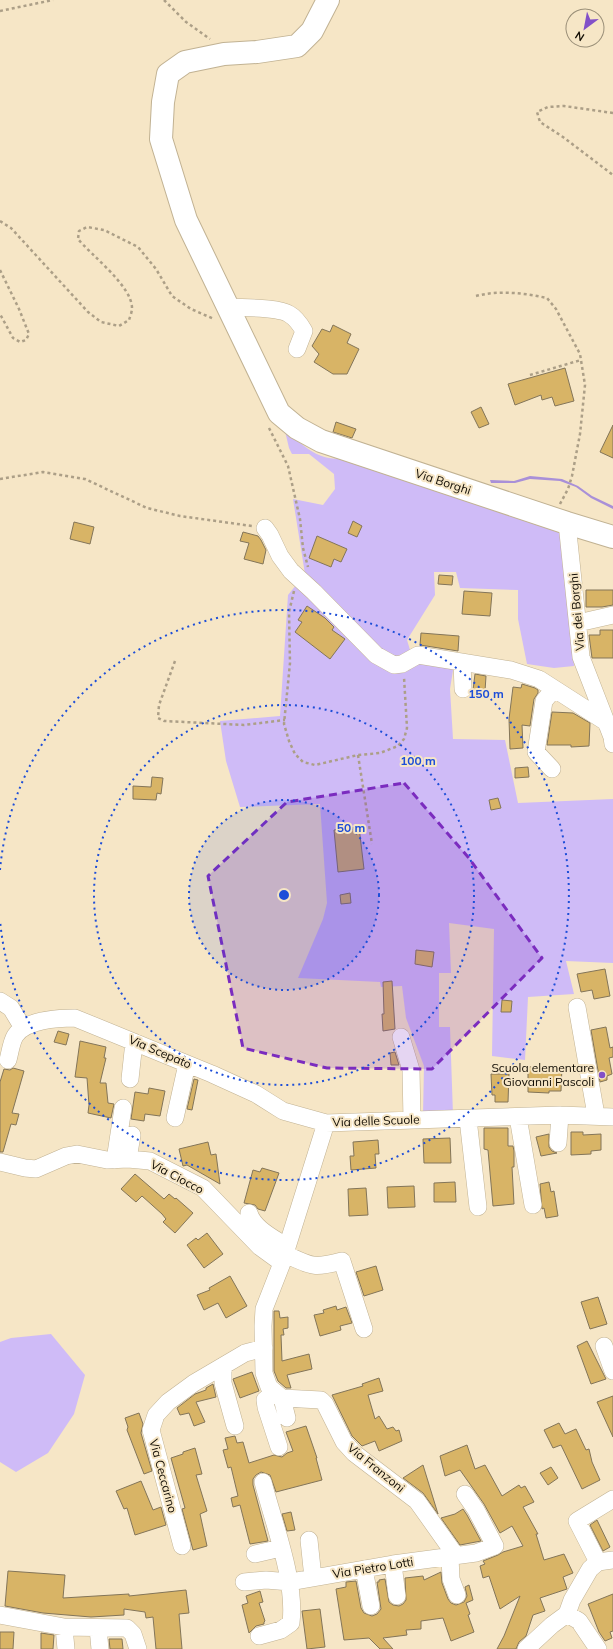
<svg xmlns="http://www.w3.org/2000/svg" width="613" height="1649" font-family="Mulish,sans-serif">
	<rect width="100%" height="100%" fill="#f6e6c6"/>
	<path fill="#cfbbf7" d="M285 431C308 448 320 464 350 457L560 528 570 582 574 666 554 668 527 664 518 619V590L460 588 456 572H434L435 595 407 640 414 663 454 664 450 689 453 739 505 740 518 803 613 799V963L566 961 574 994 528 997 525 1060 492 1056 494 929 449 923 451 973H439V1027H450L453 1115H423L424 1066 406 1018 402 986 381 987 380 982 298 978 323 919 327 903 320 804 240 807 226 761 220 721 280 716 288 595 305 574 293 499 323 505 335 489 334 474 309 454H292L289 448Z
		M51 1334 85 1375 74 1414 48 1453 16 1472 0 1462V1342L11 1338Z"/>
	<path fill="#a990d8" d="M530 476 562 479 578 486 592 496 613 506V509L591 498 576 487 560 481 530 479 515 483H491L490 480 514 481Z"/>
	<path fill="#d8b466" stroke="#837559" d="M333 325 351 334 347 343 359 349 347 374H333L314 362 319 354 312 346 322 329 330 332Z
		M565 368 574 401 555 406 552 397 542 400 541 395 515 405 508 384Z
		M481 407 489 424 479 428 471 412Z
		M336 422 356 429 352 438 333 432Z
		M613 425V458L600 452Z
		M353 521 362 526 357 537 348 533Z
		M74 522 94 527 90 544 70 539Z
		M243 532 258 536 261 540 266 550 263 564 244 559 249 543 240 541Z
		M317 536 347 549 341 562 334 559 331 567 309 558Z
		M439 575 453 576 452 585 438 584Z
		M586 590H613V605L602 607H586Z
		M464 591 492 593 490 616 462 614Z
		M307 606 325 618 334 627 332 630 345 639 330 659 295 632 302 622 298 620Z
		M600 630H613V658H592L589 635H600Z
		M421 633 459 636 458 651 420 645Z
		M475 674 486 676 485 691 473 690Z
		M522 684 535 688 538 690V693L534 699 530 726 522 725 523 748 510 749 509 719 513 687 521 688Z
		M552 712 573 713 590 723 589 746 571 747V745H547Z
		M528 767 529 777 515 778V768Z
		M152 777 163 778 161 794 157 793 156 800 133 799V786L151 787Z
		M498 798 501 808 491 810 489 800Z
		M359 827 364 869 338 872 334 830Z
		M350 893 351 903 341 904 340 895Z
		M416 950 434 952 432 967 415 964Z
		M605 969 610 996 594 999 592 990 581 992 577 974Z
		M392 981 395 1029 383 1031 382 1014H384L383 982Z
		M502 1000 512 1001 511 1012H501Z
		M606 1027 610 1048 613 1047V1057L609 1058 612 1074 607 1076V1080L600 1082 591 1030Z
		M58 1031 69 1034 66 1045 54 1042Z
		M80 1041 106 1047 104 1058H106L100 1083H106L108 1103 114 1104 111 1118 88 1113 89 1105 87 1078 75 1077Z
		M395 1052 399 1065H391L390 1053Z
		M562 1066 561 1091H549V1093L528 1092V1067Z
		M13 1068 24 1071 12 1113 19 1114 16 1125 11 1124 3 1152H0V1082L4 1069 10 1070Z
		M491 1074H509L508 1102H495V1095H492Z
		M194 1079 198 1080 192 1110 187 1109Z
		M149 1088 165 1091 160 1116 145 1114 144 1121 131 1119 135 1092 148 1094Z
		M484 1128H508V1146H513L514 1151V1167H512L514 1204 493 1206 488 1150 484 1149Z
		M571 1132H583V1135L601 1134V1150L591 1151V1154L571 1155Z
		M549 1134V1147L552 1151 557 1153 541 1156 536 1137Z
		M450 1138 451 1163H424L423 1139Z
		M378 1140 379 1154H375L376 1168 351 1170 350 1156H354L353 1142Z
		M208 1142 211 1155 216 1154 220 1184 187 1165 183 1166 179 1149Z
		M262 1168 279 1173 265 1211 258 1209 255 1205 244 1203 253 1170 260 1172Z
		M135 1174 164 1199 169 1194 175 1199 176 1198 193 1213 175 1233 163 1222 166 1219 162 1214 142 1196 136 1202 121 1189Z
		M455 1182 456 1202H434V1183Z
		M549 1182 551 1192 554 1191 558 1216 546 1218 544 1208 542 1209 540 1184Z
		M414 1186 415 1207 388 1208 387 1187Z
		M366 1188 368 1215 349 1216 348 1189Z
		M207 1233 223 1254 204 1268 187 1245 196 1238 198 1240Z
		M376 1266 383 1290 364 1296 356 1272Z
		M230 1276 247 1306 226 1318 218 1303 204 1310 197 1295 210 1290 209 1288Z
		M598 1297 607 1324 590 1329 581 1302Z
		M336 1306 337 1310 346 1307 352 1323 340 1326 341 1330 320 1336 314 1315 324 1313 323 1310Z
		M274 1311H279L280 1318 288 1317V1328L283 1329 284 1335H281L282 1361 309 1354 312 1369 287 1375 291 1388H286L278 1381 274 1371Z
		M587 1341 606 1379 591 1384 577 1346Z
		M252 1372 259 1391 240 1398 233 1379Z
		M379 1378 383 1391 368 1395 375 1419 379 1416 387 1429 393 1427 396 1431 399 1430 402 1441 379 1451 375 1441 362 1446 352 1436 332 1395 363 1386 362 1384Z
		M213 1384 216 1397 196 1402 205 1422 194 1426 189 1413 180 1415 177 1408 195 1394 206 1390V1388Z
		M613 1396V1437L597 1402Z
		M139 1413 143 1424 141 1433 152 1471 144 1474 127 1430 128 1427 125 1418Z
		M559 1423 565 1434 576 1429 586 1450 589 1449 592 1462 600 1480 582 1489 561 1445 553 1448 544 1430Z
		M306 1426 317 1458H316L322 1480 276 1492 270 1475 261 1472 256 1475 253 1479V1485L268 1541 250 1544 240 1505 233 1507 231 1498 238 1496 231 1467 228 1468 223 1450 228 1449 225 1438 235 1436 237 1443 243 1442 249 1463 274 1455 282 1457 287 1453 293 1451 286 1432Z
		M467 1445 475 1469 485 1465 502 1496 519 1485 521 1488 525 1486 534 1502 523 1507 538 1534H536L544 1560 564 1554 573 1573 563 1577 567 1589 540 1598 545 1611 533 1615 526 1636 519 1642 516 1649H497L504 1636 520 1596 500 1609 489 1576 483 1578 480 1566 485 1564 483 1561 498 1555 503 1552 523 1546 512 1526 500 1533 484 1504 460 1470 445 1476 440 1456Z
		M195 1448 202 1474 196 1475 207 1511 200 1514 207 1546 193 1550 182 1509 185 1508 171 1458 183 1454V1452Z
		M423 1465 438 1514 423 1493 403 1478Z
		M551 1467 558 1478 548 1485 540 1473Z
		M141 1481 153 1510 161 1507 166 1525 135 1535 127 1508 124 1509 116 1491Z
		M463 1509 467 1515 481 1541 460 1545 441 1518 455 1514Z
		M291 1512 295 1530 287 1531 282 1514Z
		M597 1520 610 1547 603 1551 590 1525Z
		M8 1571 65 1575 63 1598 129 1594V1596L186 1590 189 1613 179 1614 182 1649H156L153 1617 146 1618 145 1612 124 1609V1615L91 1617 43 1613 5 1606Z
		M441 1572 442 1583 448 1599 451 1603 456 1605 464 1602 467 1596 465 1587 469 1585 473 1600 466 1603 470 1614 468 1615 474 1632 451 1641 443 1618 421 1621V1629L406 1630 407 1635 383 1638 393 1649H380L369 1638 344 1640 336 1589 346 1587V1582L356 1581 361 1608 364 1613 372 1616 377 1614 381 1609 377 1582H379V1580L385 1579 389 1602 393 1605 399 1606 403 1604 406 1600 405 1578 423 1576 424 1580Z
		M260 1591 263 1602 259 1603 265 1621 264 1622V1624L256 1626 249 1633 242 1605 248 1603 246 1596Z
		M613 1594V1631L610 1632 612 1638 605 1641 599 1632 588 1604Z
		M320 1609 325 1647 307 1649 302 1611Z
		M0 1632H14L13 1649H0Z
		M41 1633 54 1635 53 1649H41Z
		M109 1639H122L123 1649H110Z"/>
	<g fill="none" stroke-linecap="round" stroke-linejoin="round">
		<defs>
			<path id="minor" d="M229 307C243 308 278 307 289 314 296 318 300 324 304 331L297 349
				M567 523 581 657 612 737 613 744
				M265 528 270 535 280 556 291 571 314 592 376 655 394 665 402 664 418 655 511 670 539 679 606 722
				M578 623 613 615
				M462 662 463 689
				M552 769 536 752 544 701 553 690
				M0 1001 11 1008 23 1028
				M577 1007 596 1115
				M401 1037 411 1070 412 1120
				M8 1060C10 1053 11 1043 15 1036 25 1020 58 1018 75 1018L212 1074 256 1094 283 1111 326 1123
				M130 1079 134 1042
				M518 1117 533 1205
				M175 1118 187 1064
				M468 1119 478 1207
				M558 1143 560 1115
				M128 1159 132 1135
				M115 1160 123 1108
				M0 1162 25 1168 36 1169 66 1156 77 1154 107 1160 128 1159 150 1161 203 1188 260 1247 282 1263
				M249 1213C254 1229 274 1238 287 1247
				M285 1254C311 1266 313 1269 342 1261L364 1329
				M604 1346 613 1371
				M223 1366V1383L235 1426
				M275 1392 265 1400 266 1407 279 1447
				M282 1398 287 1418
				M309 1540 313 1578
				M182 1546 151 1430 156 1415 168 1402 194 1383 245 1353 264 1348
				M255 1554 281 1548
				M456 1556 417 1501 354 1453 344 1442 325 1404 321 1400 282 1398 269 1387 264 1373 263 1326 264 1309 282 1263 326 1123 560 1115 613 1117
				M450 1557 451 1579 457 1595
				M598 1562 577 1521 613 1499
				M393 1564 397 1596
				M364 1569 371 1606
				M244 1582 266 1580 290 1582 393 1564 476 1553 495 1546 476 1510 465 1494
				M567 1614 579 1621 598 1649
				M0 1615 64 1627
				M98 1628 100 1649
				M259 1636 281 1630 291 1623C296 1580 274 1525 263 1482
				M66 1649 64 1627 127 1628 133 1634 138 1649
				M526 1649 552 1625 567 1614 572 1600 590 1569 598 1562 613 1560"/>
			<path id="major" d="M328 0 312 31 297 46 257 52 224 54 185 62 168 74 163 102 161 139 186 220 279 413 297 428 321 441 567 523 613 537"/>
		</defs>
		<use href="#minor" stroke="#c1b293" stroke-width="18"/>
		<use href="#major" stroke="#c1b293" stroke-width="24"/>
		<path stroke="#ac9f87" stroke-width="2.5" stroke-dasharray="3 3" stroke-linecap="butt" d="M164 0 186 22 210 39
			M0 11 53 0
			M613 113 564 106 548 107 537 112 540 122 563 137 613 175
			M0 221 11 228 88 312 101 322 119 326 129 320C130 317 132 312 132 308 132 286 91 255 78 239L79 231 87 227 104 230 138 247 156 269 172 296 191 309 214 319
			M0 270 19 309 29 334 26 340 20 342 13 338 0 314
			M476 296C499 290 524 293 547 298L556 309 580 354 585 385 580 434 572 476 568 489 560 504
			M530 375 581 360
			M269 428 288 466 300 519 303 548 308 567
			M0 479 43 472 85 479 147 508 180 516 252 526
			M294 591 289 612 290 663 284 724 289 741 295 754 303 762 315 765 358 755 380 753 398 746 404 739 407 728 404 677
			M175 661 159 705 158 718 164 721 244 725 285 720
			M358 755 372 844"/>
		<use href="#minor" stroke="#fff" stroke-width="17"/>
		<use href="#major" stroke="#fff" stroke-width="22"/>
	</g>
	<path fill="#7b2cbf" fill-opacity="0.2" stroke="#7b2cbf" stroke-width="3" stroke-dasharray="8 5" stroke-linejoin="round" d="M404 783 468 857 542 958 432 1069 327 1068 243 1048 208 876 287 802Z"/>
	<circle cx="284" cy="895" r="95" fill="#1d4ed8" fill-opacity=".12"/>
	<g fill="none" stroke="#1d4ed8" stroke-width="2" stroke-dasharray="2 4">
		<circle cx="284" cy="895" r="95"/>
		<circle cx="284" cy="895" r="190"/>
		<path d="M0 870A285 285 0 1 1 0 920"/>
	</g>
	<circle fill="#8250c8" stroke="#f6e6c6" stroke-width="1.5" cx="602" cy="1075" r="4"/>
	<g text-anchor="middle" stroke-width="4" stroke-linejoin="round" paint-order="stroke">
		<g font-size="12" fill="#110c03" stroke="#f6e6c6">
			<text transform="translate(443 482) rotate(18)" y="4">Via Borghi</text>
			<text transform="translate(577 612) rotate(-95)" y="4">Via dei Borghi</text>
			<text transform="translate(160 1052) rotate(23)" y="4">Via Scepato</text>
			<text transform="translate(376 1121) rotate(-2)" y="4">Via delle Scuole</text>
			<text transform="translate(177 1177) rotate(28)" y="4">Via Ciocco</text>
			<text transform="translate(376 1468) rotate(39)" y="4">Via Franzoni</text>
			<text transform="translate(163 1476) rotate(75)" y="4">Via Ceccarino</text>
			<text transform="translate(373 1568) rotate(-9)" y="4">Via Pietro Lotti</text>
		</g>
		<g font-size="12" fill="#110c03" stroke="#f6e6c6" text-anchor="end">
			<text x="594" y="1072">Scuola elementare<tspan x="594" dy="14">Giovanni Pascoli</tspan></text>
		</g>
	</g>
	<circle cx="284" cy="895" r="6" fill="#1d4ed8" stroke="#f6e6c6" stroke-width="2"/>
	<g font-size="12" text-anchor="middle" font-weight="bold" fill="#1d4ed8" stroke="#f6e6c6" stroke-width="4" stroke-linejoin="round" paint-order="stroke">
		<text x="486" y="698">150 m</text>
		<text x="418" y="765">100 m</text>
		<text x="351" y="832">50 m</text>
	</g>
	<g transform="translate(585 28) rotate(212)"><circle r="19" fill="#f6e6c6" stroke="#9a8f78"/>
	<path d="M0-3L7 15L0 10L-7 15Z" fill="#8250c8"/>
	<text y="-6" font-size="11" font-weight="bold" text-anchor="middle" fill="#110c03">N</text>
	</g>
</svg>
